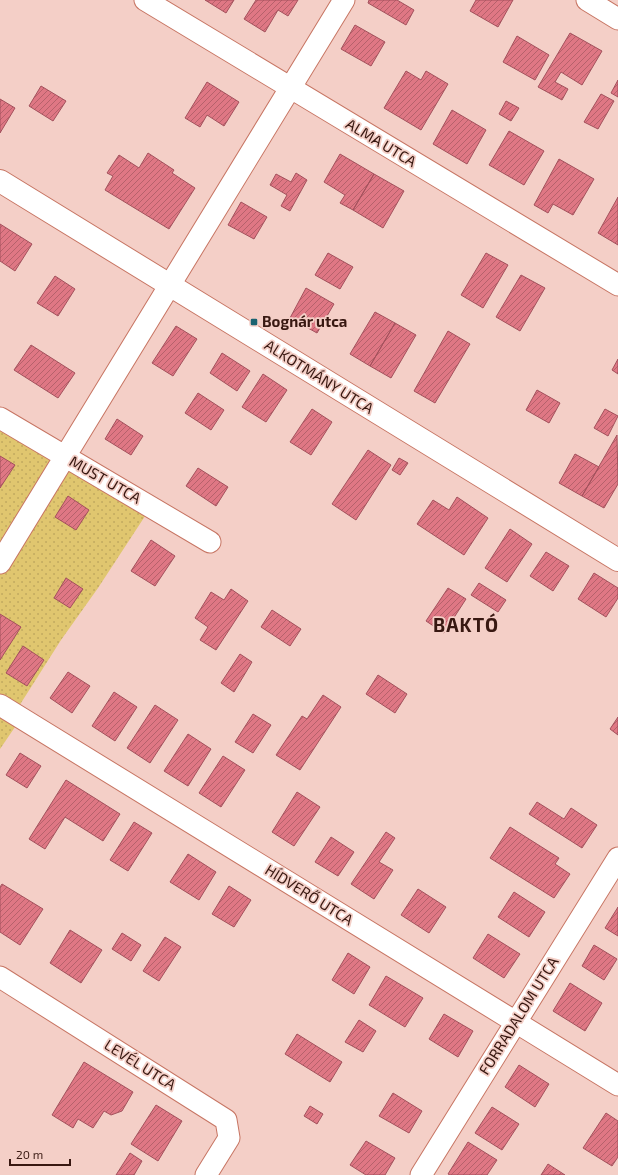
<svg xmlns="http://www.w3.org/2000/svg" width="618" height="1175" font-family="'Exo 2',sans-serif">
	<defs>
		<pattern id="green-dots" width="8" height="8" patternUnits="userSpaceOnUse"><rect width="8" height="8" fill="#e0c66f"/><path d="M2 2h.1M6 6h.1" fill="none" stroke="#c1a95f" stroke-width="1.8" stroke-linecap="round"/></pattern>
		<pattern id="building-hatch" width="6" height="6" patternUnits="userSpaceOnUse"><rect width="6" height="6" fill="#df7784"/><path d="M-1 1l2-2M0 6l6-6M5 7l2-2" fill="none" stroke="#b6616b"/></pattern>
	</defs>
	<rect width="100%" height="100%" fill="#f4cfc7"/>
	<path fill="url(#green-dots)" d="M0 418 151 507 98 588 61 640 14 714 12 723 15 727 0 749Z"/>
	<path fill="url(#building-hatch)" stroke="#a3515c" d="M205 0H234L226 13Z
		M256 0H298L288 16 278 10 265 32 244 19Z
		M369 0H397L414 10 406 25 368 3Z
		M476 0H513L498 27 470 11Z
		M355 25 385 42 371 66 341 49Z
		M570 33 602 51 582 85 561 72 555 82 568 89 562 100 538 87Z
		M517 36 549 55 535 80 503 62Z
		M406 71 421 80 426 71 448 84 421 130 384 108Z
		M618 80V97L611 93Z
		M207 82 239 102 224 126 207 115 200 127 185 118Z
		M41 86 66 101 53 121 29 106Z
		M601 94 614 101 598 129 584 122Z
		M0 99 15 108 0 133Z
		M506 101 519 108 511 121 499 114Z
		M452 110 486 130 467 164 433 144Z
		M509 131 544 151 524 185 489 165Z
		M148 153 174 170 172 173 195 188 169 229 105 190 113 176 107 173 119 155 139 168Z
		M340 154 374 174 353 210 340 203 345 195 324 182Z
		M559 159 594 179 573 215 553 204 548 213 534 205Z
		M296 173 307 180 290 211 281 206 287 195 270 185 276 174 291 182Z
		M374 174 404 191 383 228 353 210Z
		M618 197V245L598 233Z
		M241 202 267 217 254 239 228 225Z
		M0 224 32 244 15 271 0 261Z
		M328 253 353 267 340 289 315 275Z
		M486 253 508 265 483 308 461 295Z
		M521 275 545 288 520 331 496 317Z
		M55 276 75 289 58 316 37 303Z
		M306 288 334 304 317 333 290 318Z
		M375 312 395 323 370 366 350 354Z
		M395 323 416 335 391 378 370 366Z
		M176 326 197 339 173 376 152 363Z
		M448 331 470 344 435 403 414 391Z
		M31 345 75 373 58 398 14 370Z
		M222 353 250 371 237 391 210 373Z
		M618 359V374L612 370Z
		M263 374 287 390 266 422 242 407Z
		M537 390 560 403 549 423 526 410Z
		M198 393 224 410 211 430 185 413Z
		M312 409 332 422 311 455 290 442Z
		M605 409 618 416 608 436 594 428Z
		M117 419 143 436 131 455 105 439Z
		M617 435 618 484 604 508 582 496Z
		M368 450 391 465 356 520 332 504Z
		M575 454 599 467 582 496 559 483Z
		M0 456 15 465 0 488Z
		M399 458 408 463 400 475 392 470Z
		M198 468 228 487 216 506 186 486Z
		M68 496 89 510 76 530 55 517Z
		M457 497 488 518 464 555 417 524 433 500 449 510Z
		M510 529 532 544 507 582 485 568Z
		M151 540 175 556 155 586 131 571Z
		M546 552 569 566 553 591 530 576Z
		M594 573 618 588V598L606 617 578 599Z
		M66 578 83 589 70 608 54 598Z
		M479 583 506 600 498 612 471 595Z
		M448 588 466 599 444 633 426 621Z
		M231 589 248 601 216 650 200 640 208 627 195 618 211 592 224 600Z
		M272 610 301 629 290 646 261 627Z
		M0 614 21 627 0 660Z
		M23 646 44 660 27 686 6 673Z
		M240 654 252 662 234 692 221 683Z
		M68 672 90 686 72 713 50 698Z
		M378 675 407 694 395 713 366 694Z
		M114 692 137 707 115 741 92 726Z
		M323 695 341 707 300 770 276 755 302 716 307 719Z
		M155 705 178 720 150 763 127 748Z
		M253 714 271 725 253 753 235 742Z
		M618 717V735L610 729Z
		M188 734 211 749 188 786 164 771Z
		M20 753 41 766 27 788 6 775Z
		M223 756 245 770 221 807 199 793Z
		M66 780 120 814 103 841 65 817 45 849 29 839Z
		M297 792 320 807 294 846 272 832Z
		M537 802 564 819 571 808 597 825 582 848 529 814Z
		M134 822 152 833 128 871 110 860Z
		M510 827 559 858 555 864 570 874 554 898 490 858Z
		M386 832 395 838 379 862 393 870 374 899 351 884Z
		M331 837 354 852 338 876 315 862Z
		M188 854 216 872 199 900 170 882Z
		M2 884 43 909 20 945 0 932V887Z
		M229 886 251 900 234 927 212 914Z
		M418 889 446 907 429 933 401 915Z
		M514 892 545 912 529 937 498 917Z
		M618 907V936L605 928Z
		M70 930 102 950 81 983 50 963Z
		M122 933 141 945 131 961 112 949Z
		M488 934 520 954 504 978 473 958Z
		M165 937 181 947 159 981 143 971Z
		M594 945 617 959 604 980 582 966Z
		M348 953 370 967 354 994 332 980Z
		M386 976 423 998 405 1027 369 1005Z
		M570 983 602 1003 585 1031 553 1011Z
		M444 1014 473 1031 458 1057 429 1039Z
		M359 1020 376 1031 363 1052 345 1042Z
		M297 1034 342 1062 330 1082 285 1054Z
		M84 1062 133 1092 122 1111 111 1115 104 1111 93 1128 78 1119 73 1128 52 1115Z
		M519 1065 549 1084 535 1107 505 1087Z
		M393 1093 422 1111 409 1133 379 1116Z
		M156 1105 182 1121 158 1161 131 1144Z
		M310 1106 323 1114 317 1124 304 1116Z
		M492 1107 519 1124 502 1150 475 1133Z
		M606 1113 618 1121V1157L612 1166 583 1148Z
		M366 1141 395 1158 385 1175H366L350 1165Z
		M468 1142 497 1160 487 1175H450L448 1174Z
		M130 1153 142 1161 134 1175H116Z
		M548 1164 565 1175H541Z"/>
	<g fill="none" stroke-linecap="round" stroke-linejoin="round">
		<defs>
			<path id="street" d="M145 0 618 285
				M587 0 618 19
				M0 418 210 542
				M0 563 344 0
				M0 705 618 1085
				M0 977 226 1120 229 1138 206 1175
				M421 1175 618 858"/>
			<path id="secondary" d="M0 181 618 560"/>
		</defs>
		<use href="#street" stroke="#c77563" stroke-width="23"/>
		<use href="#secondary" stroke="#c77563" stroke-width="24"/>
		<use href="#street" stroke="#fff" stroke-width="21"/>
		<use href="#secondary" stroke="#fff" stroke-width="22"/>
	</g>
	<rect fill="#1a6371" stroke="#f4cfc7" stroke-width="1.5" x="250" y="318" width="8" height="8" rx="2"/>
	<g text-anchor="middle" stroke-width="3.5" stroke-linejoin="round" paint-order="stroke">
		<g font-size="15" fill="#381811" stroke="#f4cfc7">
			<text transform="translate(381 143) rotate(31)" y="5">ALMA UTCA</text>
			<text transform="translate(319 377) rotate(32)" y="5">ALKOTMÁNY UTCA</text>
			<text transform="translate(105 480) rotate(30)" y="5">MUST UTCA</text>
			<text transform="translate(309 895) rotate(32)" y="5">HÍDVERŐ UTCA</text>
			<text transform="translate(519 1016) rotate(-58)" y="5">FORRADALOM UTCA</text>
			<text transform="translate(140 1065) rotate(32)" y="5">LEVÉL UTCA</text>
		</g>
		<g font-size="15" font-weight="bold" fill="#381811" stroke="#f4cfc7" text-anchor="start">
			<text x="262" y="327">Bognár utca</text>
		</g>
		<g font-size="19" font-weight="bold" letter-spacing="1" fill="#381811" stroke="#f4cfc7">
			<text x="466" y="632">BAKTÓ</text>
		</g>
	</g>
	<path d="M10 1159v6h60v-6" fill="none" stroke="#381811" stroke-width="2"/>
	<text x="16" y="1159" font-size="12" fill="#381811" stroke="#f4cfc7" stroke-width="3" paint-order="stroke">20 m</text>
</svg>
